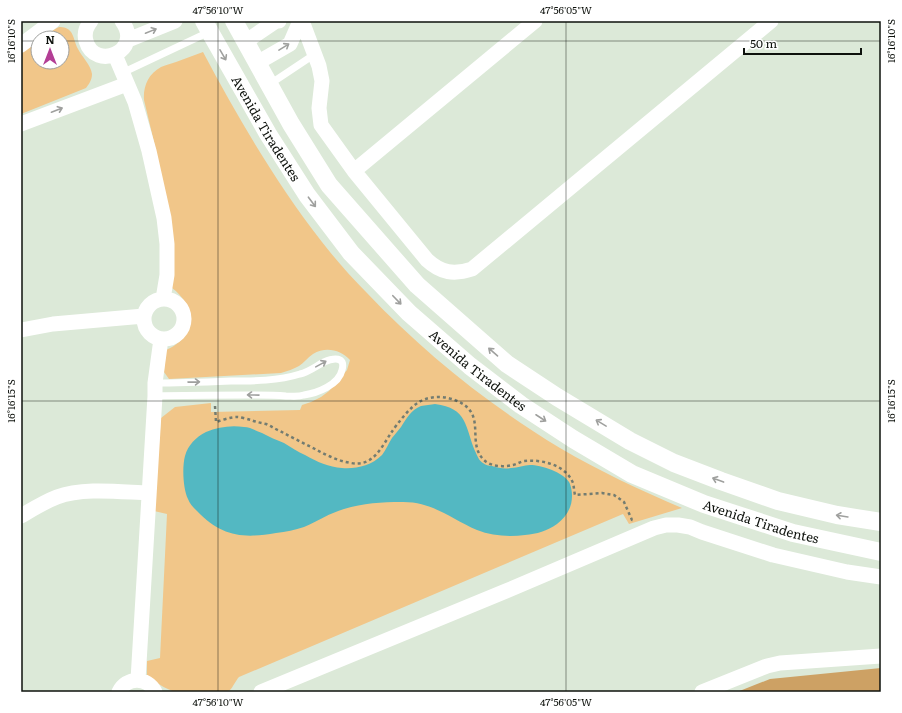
<svg xmlns="http://www.w3.org/2000/svg" width="902" height="713" font-family="Literata,serif">
	<rect width="100%" height="100%" fill="#dce9d8"/>
	<path fill="#f1c689" d="M59 27C64 27 68 28 71 32 74 36 75 44 78 49 82 57 91 65 92 74 92 80 89 84 86 88L21 114V54L38 41V62H62V38H42L55 29Z
		M203 52C238 118 276 183 322 242 336 260 351 277 367 293 424 353 489 405 560 448 599 471 640 490 682 508L629 524 623 514 239 677C236 680 233 687 230 690 225 693 183 693 176 692 165 689 155 682 147 675V661L160 658 167 514 154 511 161 418 175 407 211 403V412L300 410 302 405 311 402 321 397 329 391 347 370 350 360C341 350 326 346 313 354 308 357 304 363 299 366 294 369 287 371 281 373L169 379 164 372 166 350C171 348 176 345 180 341 196 324 190 301 172 288L163 185 154 142 144 100C143 87 148 74 161 67 165 65 171 64 176 62 185 59 194 55 203 52Z"/>
	<path fill="#cda164" d="M881 668V692H737L770 679Z"/>
	<path fill="#53b8c2" d="M435 404C468 408 465 427 475 451 477 455 479 461 483 463 485 465 489 466 492 466 498 468 505 469 511 468 518 468 524 465 530 465 541 465 563 472 569 482 571 485 572 492 572 496 572 508 566 517 557 524 547 531 537 534 525 535 509 537 492 536 477 530 451 519 432 501 401 502 382 502 363 503 344 509 330 513 318 521 304 527 295 530 286 532 276 533 242 539 221 536 197 511 193 507 190 504 188 499 183 489 182 467 185 456 188 445 196 437 206 432 218 427 231 425 244 427 250 427 256 431 262 433 269 437 277 440 284 443 291 447 298 452 305 455 317 462 329 467 342 468 356 469 371 466 382 455 386 450 388 444 392 438 395 434 398 431 401 427 406 419 411 410 421 406 425 405 431 405 435 404Z"/>
	<g fill="none" stroke-linecap="round" stroke-linejoin="round">
		<path stroke="#737c71" stroke-width="2.5" stroke-dasharray="3 3" stroke-linecap="butt" d="M215 406 216 422C222 420 231 417 237 417 241 417 247 419 251 420 256 422 261 423 266 424 271 426 275 429 280 431 291 437 303 443 315 449 326 455 338 461 351 463 373 467 381 448 391 433 397 424 410 407 419 402 427 397 439 396 448 398 492 409 464 441 484 460 491 467 504 467 513 465 517 464 520 462 524 461 542 459 566 465 573 483 574 487 574 491 575 495L602 493 614 495 624 502 632 520H633"/>
		<path stroke="#fff" stroke-width="7" d="M122 73 209 32
			M270 84 315 54
			M155 383C181 383 206 382 231 381 254 381 278 381 300 374 309 372 316 366 324 362 333 358 346 356 342 370 339 385 317 393 304 395 298 397 292 396 286 396 275 395 263 395 252 395 220 395 188 395 155 396"/>
		<path stroke="#fff" stroke-width="15" d="M91 21C86 27 84 34 86 41 95 72 144 51 122 21
			M302 21 319 66 322 81 319 108 321 125 354 171 427 260C441 273 454 275 472 269L771 21
			M128 40 175 21
			M245 42 276 21H279
			M21 45 53 21
			M115 55 135 102 149 151 164 218 167 244V275L163 299
			M257 63 290 44 300 21
			M21 124 127 84
			M354 171 535 21
			M144 319a20 20 0 1 1 40 0a20 20 0 1 1-40 0Z
			M21 330 53 324 144 316
			M21 516C33 509 44 502 57 497 83 487 121 492 149 493
			M138 680 155 396V383L161 339
			M119 692C126 677 147 676 155 692
			M261 692 506 591 654 528 666 525H678L690 527 702 532 773 555 847 572 881 577
			M702 692 767 666 780 663 881 656"/>
		<g stroke="#fff" stroke-width="18">
			<path id="s1" d="M204 21 210 32 268 134 307 195 351 253 409 313 470 366 521 405 573 439 632 474 704 504 793 533 881 552"/>
			<path d="M234 21 291 124 329 185 417 285 507 364 557 397 630 441 674 463 721 481 778 501 837 515 881 522"/>
		</g>
	</g>
	<defs><path id="oneway-shaft" d="M-6 0H5M1.5-3L5.5 0L1.5 3" fill="none" stroke-width="1.6" stroke-linecap="round" stroke-linejoin="round"/></defs>
	<g stroke="#9fa09e">
		<use href="#oneway-shaft" transform="translate(151 31) rotate(-22)"/>
		<use href="#oneway-shaft" transform="translate(284 47) rotate(-32)"/>
		<use href="#oneway-shaft" transform="translate(223 55) rotate(60)"/>
		<use href="#oneway-shaft" transform="translate(57 110) rotate(-21)"/>
		<use href="#oneway-shaft" transform="translate(312 202) rotate(53)"/>
		<use href="#oneway-shaft" transform="translate(397 300) rotate(46)"/>
		<use href="#oneway-shaft" transform="translate(493 352) rotate(-139)"/>
		<use href="#oneway-shaft" transform="translate(321 364) rotate(-29)"/>
		<use href="#oneway-shaft" transform="translate(194 382) rotate(-1)"/>
		<use href="#oneway-shaft" transform="translate(253 395) rotate(-179)"/>
		<use href="#oneway-shaft" transform="translate(541 418) rotate(33)"/>
		<use href="#oneway-shaft" transform="translate(601 423) rotate(-149)"/>
		<use href="#oneway-shaft" transform="translate(718 480) rotate(-160)"/>
		<use href="#oneway-shaft" transform="translate(842 516) rotate(-171)"/>
	</g>
	<path fill="none" stroke="#0e120d" stroke-width="1" stroke-opacity="0.45" d="M218 21V692M566 21V692M21 41H38M62 41H881M21 401H881"/>
	<g text-anchor="middle" stroke-width="3" stroke-linejoin="round" paint-order="stroke">
		<g font-size="13" fill="#0e120d" stroke="#fff">
			<text dy="5" stroke="none"><textPath href="#s1" startOffset="124">Avenida Tiradentes</textPath></text>
			<text dy="5" stroke="none"><textPath href="#s1" startOffset="448">Avenida Tiradentes</textPath></text>
			<text dy="5" stroke="none"><textPath href="#s1" startOffset="772">Avenida Tiradentes</textPath></text>
		</g>
	</g>
	<rect width="902" height="713" fill="none" stroke="#ffffff" stroke-width="44"/>
	<g transform="translate(50 50)"><circle r="19" fill="#ffffff" stroke="#9fa09e"/>
	<path d="M0-3L7 15L0 10L-7 15Z" fill="#b33e95"/>
	<text y="-6" font-size="11" font-weight="bold" text-anchor="middle" fill="#0e120d">N</text>
	</g>
	<path d="M744 48v6h117v-6" fill="none" stroke="#0e120d" stroke-width="2"/>
	<text x="750" y="48" font-size="12" fill="#0e120d" stroke="#ffffff" stroke-width="3" paint-order="stroke">50 m</text>
	<rect x="22" y="22" width="858" height="669" fill="none" stroke="#0e120d" stroke-width="1.5"/>
	<g font-size="10" text-anchor="middle" fill="#0e120d">
		<text x="218" y="14">47°56'10"W</text>
		<text x="566" y="14">47°56'05"W</text>
		<text transform="translate(11 41) rotate(-90)" y="4">16°16'10"S</text>
		<text transform="translate(891 41) rotate(-90)" y="4">16°16'10"S</text>
		<text transform="translate(11 401) rotate(-90)" y="4">16°16'15"S</text>
		<text transform="translate(891 401) rotate(-90)" y="4">16°16'15"S</text>
		<text x="218" y="706">47°56'10"W</text>
		<text x="566" y="706">47°56'05"W</text>
	</g>
</svg>
